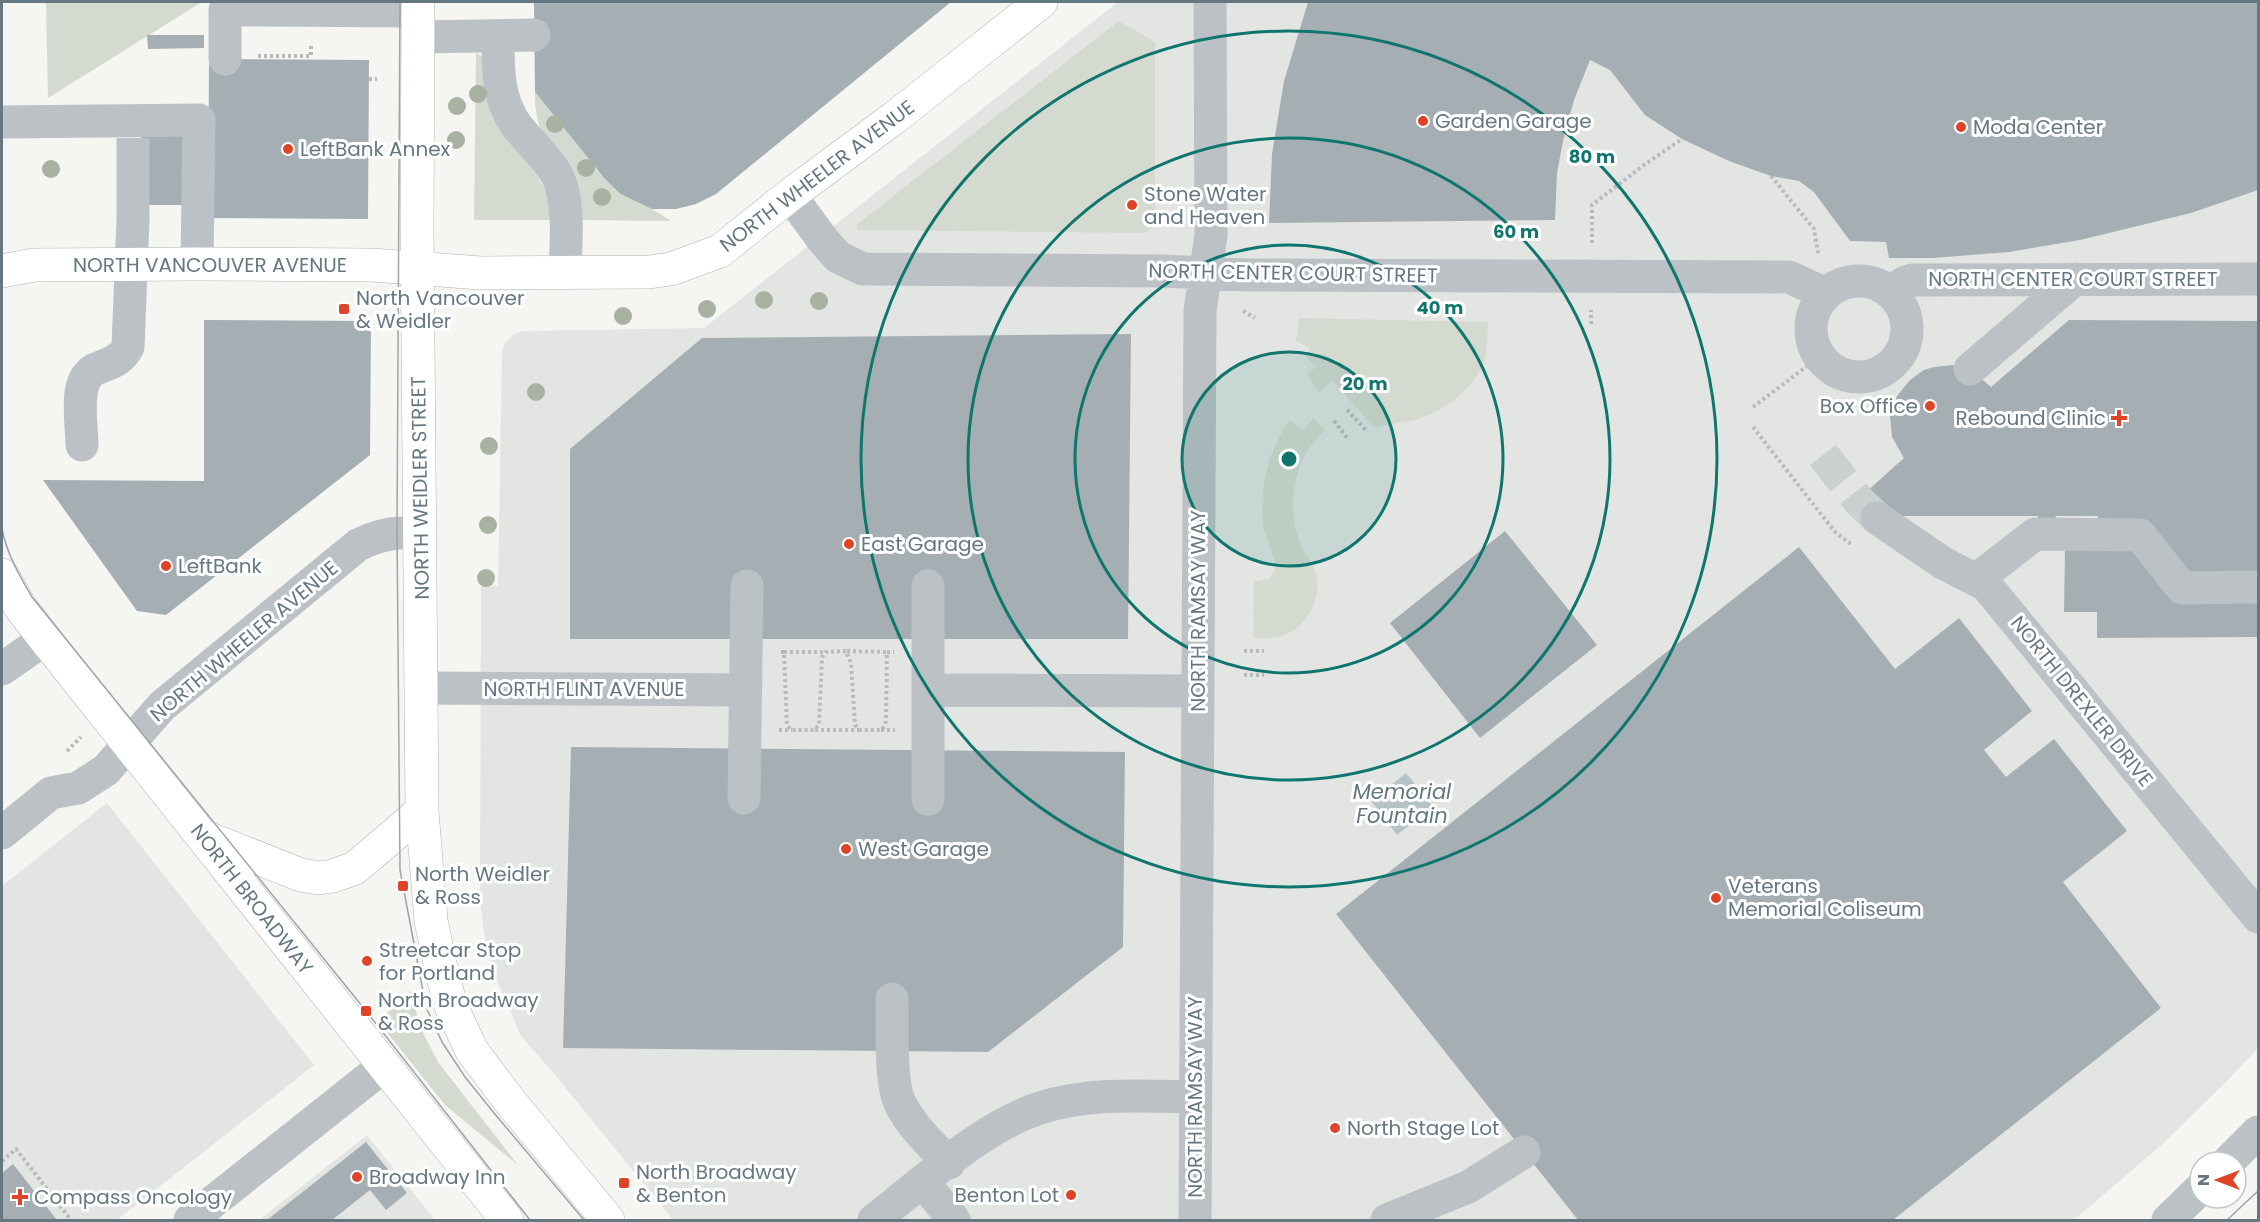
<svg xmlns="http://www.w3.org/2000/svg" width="2260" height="1222" font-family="Poppins,sans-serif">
	<rect width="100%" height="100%" fill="#f5f5f2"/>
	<path fill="#e3e5e3" d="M1118 2H2258V1048L2226 1082 2159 1147 2074 1220H673L556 1076 521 1036 496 978 485 939 480 899 481 586H498L502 354 504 344 514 334 523 331 704 328Z
		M107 803 314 1065 117 1220H2V886Z
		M367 1135 435 1220H259Z"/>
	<path fill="#d5dad1" d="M46 2H202L48 98Z
		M1119 21 1155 42V223L1148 231 1143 233 857 230V224Z
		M476 53 486 59 516 149 538 176 549 198 552 220H474Z
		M535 92 605 179 619 194 652 209 671 221 580 220C564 185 532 130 535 92Z
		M1299 318 1488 322C1487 333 1488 345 1486 355 1479 386 1444 412 1415 420 1401 423 1387 424 1374 428L1333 381 1319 392 1307 374 1316 367 1305 356 1310 348 1295 340 1298 333Z
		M1314 418 1325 430C1295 457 1285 503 1299 540 1303 553 1315 564 1317 578 1320 602 1306 629 1281 636 1272 639 1263 638 1253 638L1254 582 1269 579 1275 569V562L1264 529 1262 514 1264 483 1270 457 1283 430 1290 420 1303 430Z
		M411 991 420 1027 438 1062 518 1165 445 1105 378 1021Z"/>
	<path fill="#b5c3c6" d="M1406 773 1433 807 1397 835 1371 801Z"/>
	<path fill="#a5afb3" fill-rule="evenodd" d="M534 2H951L716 194 696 204 676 209H652L620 194 605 179 535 92Z
		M1308 2H2258V190L2191 213 2080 240 2009 252 1933 258H1889L1886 242 1850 241 1814 192 1799 181 1771 176 1729 161 1682 139 1645 115 1610 70 1590 60 1574 100 1563 141 1557 173 1555 220 1269 223 1272 154 1284 81Z
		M147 35H204V48L148 49Z
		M209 59 369 60 368 219 208 218Z
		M141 135H188V205H141Z
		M204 320 371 321 370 455 166 615 137 611 43 480 204 481Z
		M2069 320 2258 321V637L2097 638V612H2064L2065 549 2038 521V516H1866V492L1904 458 1892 437 1890 416 1897 396 1910 380 1924 370 1934 367 1952 365 1970 369 1991 387ZM2055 516H2098V549H2088Z
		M1131 334 1128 639H570V449L702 338Z
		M1505 531 1597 645 1480 738 1390 623Z
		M1799 547 1895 669 1959 618 2032 711 1984 750 2006 777 2054 739 2127 831 2063 882 2161 1008 1893 1220H1578L1336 914Z
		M571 747 1125 752 1123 947 988 1052 563 1048Z
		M366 1142 407 1193 386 1210 370 1190 332 1220H267Z
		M13 1164 57 1220H2V1173Z"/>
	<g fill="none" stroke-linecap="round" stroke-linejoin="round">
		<path stroke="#cad0d0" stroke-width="33" stroke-dasharray="33 16" stroke-linecap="butt" d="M1823 455 1859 501 1877 518"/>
		<defs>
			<path id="major" d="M418 2 417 225 422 811 431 921 442 973 451 1006 472 1051 509 1100 608 1220
				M2 271 34 265 197 264 372 265 481 273 649 272 671 269 720 251 790 195 894 118 1041 2
				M2 575 21 608 45 639 507 1220
				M205 837 301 875 319 878 333 876 355 868 422 811"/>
		</defs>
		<use href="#major" stroke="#afb5b8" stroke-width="34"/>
		<path stroke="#b8bbbd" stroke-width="4" stroke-dasharray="3 3" stroke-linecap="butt" d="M258 56H311V44
			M369 79H377
			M1771 176 1814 229 1818 253
			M1592 243V205L1644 165 1682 139
			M1243 311 1255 318
			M1591 324V310
			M1753 407 1819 357
			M1347 410 1366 430
			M1334 421 1349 440
			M1753 427 1835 532 1852 545
			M847 651 887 652
			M1244 651H1264
			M781 652H784L787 726 792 730H814L819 725 822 657 826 652 846 651 851 663 855 725 860 730H881L885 726 886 721 887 652H894
			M784 652H825
			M1244 675H1264
			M779 730H792
			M815 730H859
			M881 730H895
			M67 751 81 737
			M2 1161 16 1149 71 1220"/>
		<path stroke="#bbc1c4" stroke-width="33" d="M259 2V10L418 11
			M498 36C498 67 497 98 516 125 529 142 547 157 557 175 570 201 566 243 565 271
			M418 37 534 35
			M225 59V10H259
			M2 122 199 120 197 264
			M790 195 823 240 838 257 863 269 1162 271 1246 275 1789 277 1826 294
			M1811 329a48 48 0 1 1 96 0a48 48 0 1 1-96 0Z
			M1890 292 1904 283 1912 280 2258 279
			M1970 369 2075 279
			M82 445C82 422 72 377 98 368 112 363 121 360 128 347L133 220V121
			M1877 518 1943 563 1986 585 2258 917
			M1977 579 2035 534 2140 535 2182 588 2258 587
			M928 586V799
			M2 669 45 639
			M422 688 745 690
			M928 690 1198 691
			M744 798 747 586
			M2 833 51 793 78 788 106 770 162 706 358 545C381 534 395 532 420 533
			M892 999C893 1025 889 1084 901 1105 912 1127 932 1145 949 1163
			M2228 1162 2258 1132
			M923 1182 954 1220
			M190 1220 384 1066
			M874 1220C922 1183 983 1126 1040 1108 1090 1092 1144 1096 1195 1097
			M1195 1220 1200 311 1211 235 1210 2
			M1387 1220 1468 1187 1524 1152
			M2168 1220 2200 1189"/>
		<use href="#major" stroke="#fff" stroke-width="33"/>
		<path stroke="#9da5a9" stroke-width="1.5" d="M400 2 397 532 400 870 426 1007 442 1042 465 1077 494 1113 584 1220
			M2 529C7 554 19 575 32 597L366 1011 530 1220
			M2227 1220 2258 1191"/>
	</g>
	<g fill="#a9b1a3">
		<circle cx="478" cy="94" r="9"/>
		<circle cx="457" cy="106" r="9"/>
		<circle cx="555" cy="124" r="9"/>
		<circle cx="456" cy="140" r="9"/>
		<circle cx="586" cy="168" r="9"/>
		<circle cx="51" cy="169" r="9"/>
		<circle cx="602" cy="197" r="9"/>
		<circle cx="764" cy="300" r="9"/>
		<circle cx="819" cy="301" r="9"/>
		<circle cx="707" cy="309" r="9"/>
		<circle cx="623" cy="316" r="9"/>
		<circle cx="536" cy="392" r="9"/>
		<circle cx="489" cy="446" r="9"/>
		<circle cx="488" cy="525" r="9"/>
		<circle cx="486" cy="578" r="9"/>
	</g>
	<circle cx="1289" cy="459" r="107" fill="#0f766e" fill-opacity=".12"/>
	<g fill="none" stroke="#0f766e" stroke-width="3">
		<circle cx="1289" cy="459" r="107"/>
		<circle cx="1289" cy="459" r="214"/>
		<circle cx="1289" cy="459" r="321"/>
		<circle cx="1289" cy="459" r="428"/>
	</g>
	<g fill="#df4328" stroke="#fff" stroke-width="2">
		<circle cx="1423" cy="121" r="6"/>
		<circle cx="1961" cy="127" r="6"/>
		<circle cx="288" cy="149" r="6"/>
		<circle cx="1132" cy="205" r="6"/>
		<rect x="338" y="303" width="12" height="12" rx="3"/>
		<circle cx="1930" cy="406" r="6"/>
		<path d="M2116 409h6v6h6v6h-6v6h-6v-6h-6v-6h6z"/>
		<circle cx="849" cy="544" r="6"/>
		<circle cx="166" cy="566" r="6"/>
		<circle cx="846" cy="849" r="6"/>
		<rect x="397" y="880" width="12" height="12" rx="3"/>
		<circle cx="1716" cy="898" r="6"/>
		<circle cx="367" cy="961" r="6"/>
		<rect x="360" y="1005" width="12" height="12" rx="3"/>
		<circle cx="1335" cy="1128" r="6"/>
		<circle cx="357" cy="1177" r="6"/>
		<rect x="618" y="1177" width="12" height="12" rx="3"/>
		<circle cx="1071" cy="1195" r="6"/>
		<path d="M17 1188h6v6h6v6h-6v6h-6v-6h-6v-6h6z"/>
	</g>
	<g text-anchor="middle" stroke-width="6" stroke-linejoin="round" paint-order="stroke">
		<g font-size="20" fill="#657882" stroke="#fff" text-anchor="start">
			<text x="1435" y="128">Garden Garage</text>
			<text x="1973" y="134">Moda Center</text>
			<text x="300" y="156">LeftBank Annex</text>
			<text x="1144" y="201">Stone Water<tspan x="1144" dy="23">and Heaven</tspan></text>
			<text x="356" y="305">North Vancouver<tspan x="356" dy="23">&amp; Weidler</tspan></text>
			<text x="1918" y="413" text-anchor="end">Box Office</text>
			<text x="2106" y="425" text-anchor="end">Rebound Clinic</text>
			<text x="861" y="551">East Garage</text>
			<text x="178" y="573">LeftBank</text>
			<text x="858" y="856">West Garage</text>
			<text x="415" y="881">North Weidler<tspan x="415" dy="23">&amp; Ross</tspan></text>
			<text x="1728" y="893">Veterans<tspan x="1728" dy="23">Memorial Coliseum</tspan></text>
			<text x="379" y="957">Streetcar Stop<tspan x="379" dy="23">for Portland</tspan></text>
			<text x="378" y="1007">North Broadway<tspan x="378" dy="23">&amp; Ross</tspan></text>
			<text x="1347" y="1135">North Stage Lot</text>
			<text x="636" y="1179">North Broadway<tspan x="636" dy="23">&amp; Benton</tspan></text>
			<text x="369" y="1184">Broadway Inn</text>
			<text x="1059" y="1202" text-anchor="end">Benton Lot</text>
			<text x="34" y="1204">Compass Oncology</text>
		</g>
		<g font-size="20" fill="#657882" stroke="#fff">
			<text transform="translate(817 176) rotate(-37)" y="7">NORTH WHEELER AVENUE</text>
			<text x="210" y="272">NORTH VANCOUVER AVENUE</text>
			<text transform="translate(1293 273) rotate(1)" y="7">NORTH CENTER COURT STREET</text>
			<text x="2073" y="286">NORTH CENTER COURT STREET</text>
			<text transform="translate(420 488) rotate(-91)" y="7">NORTH WEIDLER STREET</text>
			<text transform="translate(1198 611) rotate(-90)" y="7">NORTH RAMSAY WAY</text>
			<text transform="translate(244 641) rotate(-40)" y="7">NORTH WHEELER AVENUE</text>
			<text x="584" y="696">NORTH FLINT AVENUE</text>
			<text transform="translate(2082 701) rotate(51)" y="7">NORTH DREXLER DRIVE</text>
			<text transform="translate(252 899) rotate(52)" y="7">NORTH BROADWAY</text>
			<text transform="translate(1195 1097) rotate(-90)" y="7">NORTH RAMSAY WAY</text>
		</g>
		<g font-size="21" font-style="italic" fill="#60797f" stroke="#fff">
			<text x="1402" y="799">Memorial<tspan x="1402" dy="24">Fountain</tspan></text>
		</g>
	</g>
	<circle cx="1289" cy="459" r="9" fill="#0f766e" stroke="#fff" stroke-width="3"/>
	<g font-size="18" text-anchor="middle" font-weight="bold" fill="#0f766e" stroke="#fff" stroke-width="6" stroke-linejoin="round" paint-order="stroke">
		<text x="1592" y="163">80 m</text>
		<text x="1516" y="238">60 m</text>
		<text x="1440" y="314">40 m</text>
		<text x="1365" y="390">20 m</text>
	</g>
	<rect width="2260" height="1222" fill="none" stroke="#657882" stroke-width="6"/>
	<g transform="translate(2218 1180) rotate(270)"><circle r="28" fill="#ffffff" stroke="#c1c9cd" stroke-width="1.5"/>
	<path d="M0-4.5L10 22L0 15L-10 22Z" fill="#df4328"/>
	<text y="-9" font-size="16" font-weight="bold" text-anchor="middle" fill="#657882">N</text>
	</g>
</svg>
